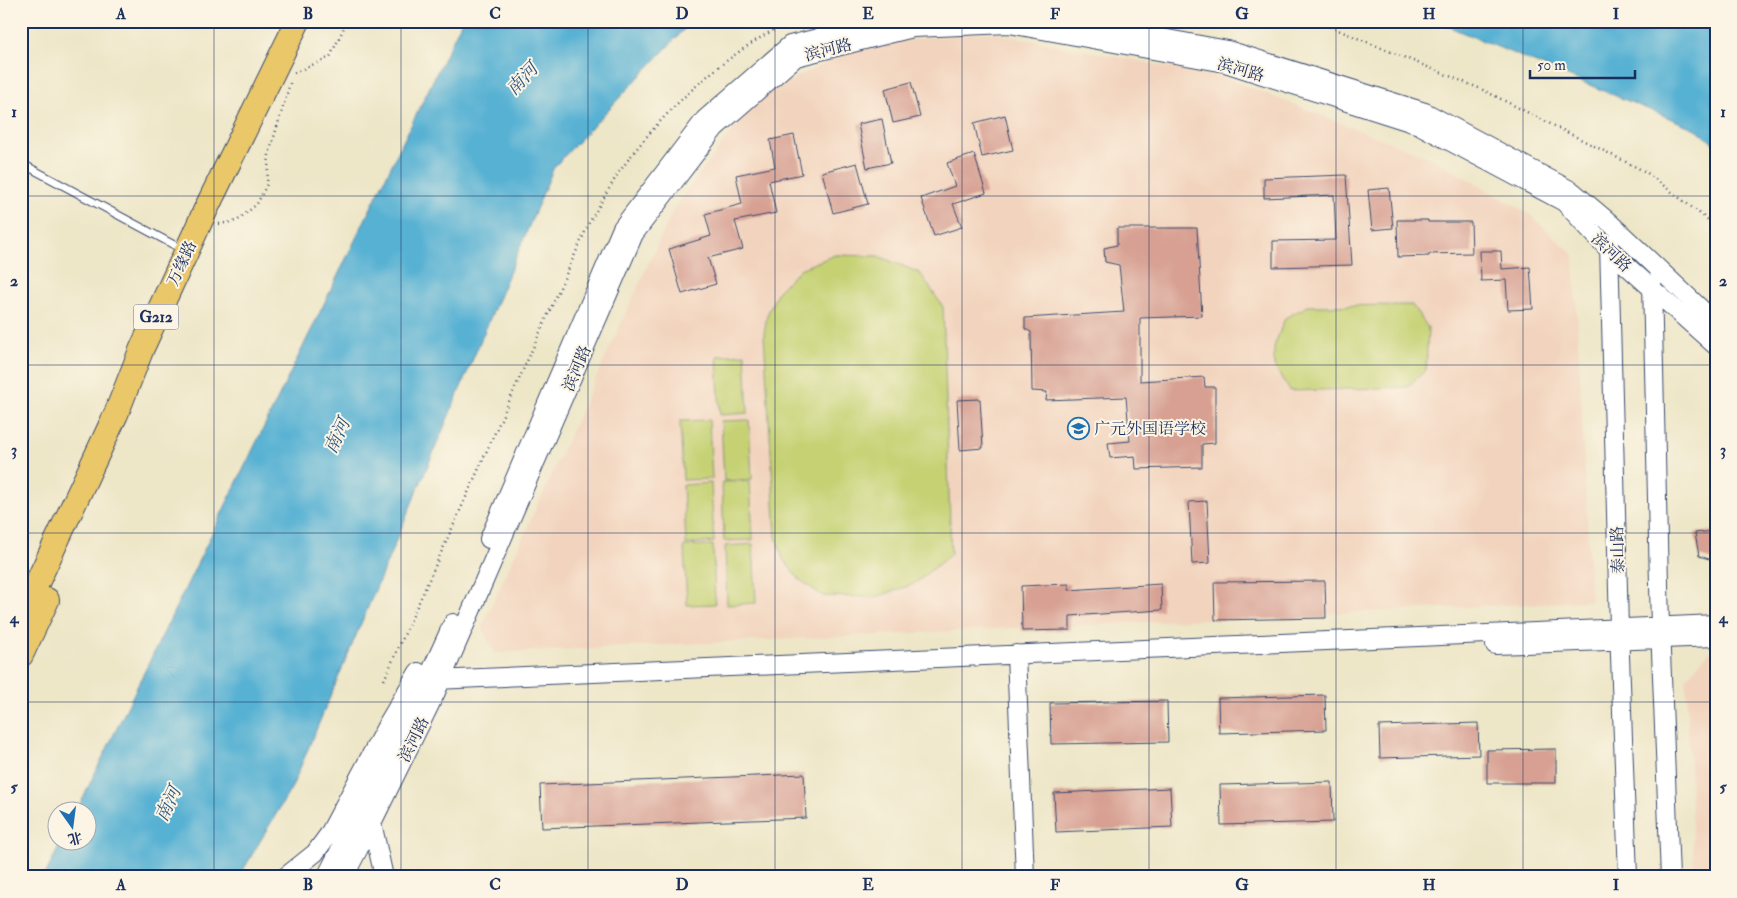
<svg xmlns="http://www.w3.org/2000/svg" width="1737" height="898" font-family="'IM FELL Double Pica','Noto Serif SC',serif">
	<rect width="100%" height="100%" fill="#fcf5e5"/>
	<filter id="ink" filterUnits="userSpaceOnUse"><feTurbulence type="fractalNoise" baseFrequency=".02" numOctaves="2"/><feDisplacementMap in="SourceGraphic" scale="10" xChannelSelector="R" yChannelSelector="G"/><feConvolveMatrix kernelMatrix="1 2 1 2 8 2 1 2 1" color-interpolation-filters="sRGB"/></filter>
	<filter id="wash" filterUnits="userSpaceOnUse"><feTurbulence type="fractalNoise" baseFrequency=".0096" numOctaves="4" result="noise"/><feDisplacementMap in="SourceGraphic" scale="20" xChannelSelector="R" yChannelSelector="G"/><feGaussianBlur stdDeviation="1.12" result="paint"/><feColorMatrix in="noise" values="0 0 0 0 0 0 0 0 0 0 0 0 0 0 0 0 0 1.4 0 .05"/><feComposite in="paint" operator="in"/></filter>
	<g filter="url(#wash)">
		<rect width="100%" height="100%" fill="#ede6c7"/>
		<path fill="#f2d4be" d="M988 32 1223 77 1433 159 1529 214 1574 255 1591 601 494 653 482 626 675 206 759 96 864 44Z
			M1709 652H1716V877H1694L1686 678Z"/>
		<path fill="#c5d172" stroke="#708068" d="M835 255 878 256 920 273 943 307 951 554 914 584 876 597 823 596 799 579 783 559 776 537 764 334 767 315 778 291 800 269Z
			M1412 305 1428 328 1426 370 1407 387 1290 391 1274 366V347L1285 318 1308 306Z
			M745 354 748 413 720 415 717 356Z
			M709 420 712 479 683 480 680 421Z
			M749 420 752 479 724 481 721 421Z
			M750 481 753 540 724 541 722 482Z
			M711 483 714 542 686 544 683 485Z
			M753 544 756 603 727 605 725 546Z
			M713 545 715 604 687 605 684 546Z"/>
		<path fill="#56b1d3" stroke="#387098" d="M462 21H692L554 167 292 787 239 877H44L62 841 88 840V810H77Z
			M1435 21H1716V146L1698 130Z"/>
		<g id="blocks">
			<path fill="#d7a093" d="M911 82 920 117 893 123 885 89Z
				M1005 115 1013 150 982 157 974 123Z
				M882 119 891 163 867 168 858 124Z
				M794 135 802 174 769 181 776 213 735 221 743 249 708 258 716 284 682 294 669 249 711 236 705 214 742 204 736 175 775 167 770 140Z
				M974 154 986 193 953 204 962 227 934 236 921 198 955 186 947 163Z
				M857 163 868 204 833 213 822 172Z
				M1346 175 1352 265 1273 267V241L1336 240 1334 195 1264 198V178Z
				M1389 188 1393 228 1372 230 1368 190Z
				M1397 220H1428V222H1471L1472 253 1429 254V256L1398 257Z
				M1117 228H1197L1202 316 1140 318V381L1204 377 1205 387H1215V443L1202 444V467L1136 469 1135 456 1110 458 1108 443 1130 441 1126 397 1046 400 1047 392 1032 391 1031 332 1025 329V318L1124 312 1119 265 1105 262 1104 248 1117 245Z
				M1480 251H1501L1502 269 1530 267 1533 309 1508 310 1506 280 1481 281Z
				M980 399 983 448 960 450 957 400Z
				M1207 501 1210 563 1192 564 1189 502Z
				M1714 531V544H1716V561L1699 556 1695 533Z
				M1325 581 1326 618 1215 620 1214 582Z
				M1069 584V590L1161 584 1162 610 1070 616V630L1022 631 1021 586Z
				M1325 695 1326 730 1219 733 1218 698Z
				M1167 701 1168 742 1051 744 1050 703Z
				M1478 723 1479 755 1380 758 1379 726Z
				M1556 749V783H1487V750Z
				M804 774 806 818 542 828 540 785Z
				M1332 782 1333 822 1221 825 1220 785Z
				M1170 788 1172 827 1056 832 1054 793Z"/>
		</g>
	</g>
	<g filter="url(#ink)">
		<use href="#blocks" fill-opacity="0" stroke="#3a4a6e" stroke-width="1"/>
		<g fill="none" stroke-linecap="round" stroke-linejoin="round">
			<defs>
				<path id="service" d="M21 163 176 246"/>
				<path id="tertiary" d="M1069 21 1228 50 1425 112 1572 191 1610 223 1716 323
					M1609 244 1619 628 1628 877
					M1652 283 1660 627 1670 877
					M489 539 622 228 705 119 790 45 886 21
					M1495 645 1716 637
					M1016 654 1025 877
					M412 681 1716 624
					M372 823 384 877
					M285 877 315 853 329 834 388 723 418 672
					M326 877 421 693 453 623
					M344 877 372 823 436 692 634 234 715 128 796 57 913 28 1009 24 1225 63 1419 125 1564 202 1609 250 1716 346"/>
				<path id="trunk" d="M21 617 116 414 142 348 206 209 298 21
					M21 655 47 600"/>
			</defs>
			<use href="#service" stroke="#3a4a6e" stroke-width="9"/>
			<use href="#tertiary" stroke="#3a4a6e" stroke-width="20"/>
			<use href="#trunk" stroke="#3a4a6e" stroke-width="26"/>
			<path stroke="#3a4a6e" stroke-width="2.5" stroke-dasharray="1 4" stroke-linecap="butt" d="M1316 21 1481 89 1646 172 1716 226
				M294 73 330 57 347 21
				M219 224 237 221 257 204 267 184 269 154 291 80
				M384 680 589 223C598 208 607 192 616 177 657 116 724 53 791 21"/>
			<use href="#service" stroke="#fff" stroke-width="7"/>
			<use href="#tertiary" stroke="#fff" stroke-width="18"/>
			<use href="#trunk" stroke="#eac769" stroke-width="24"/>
		</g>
	</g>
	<path fill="none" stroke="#1b2f5e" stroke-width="1" stroke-opacity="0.55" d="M214 21V877M401 21V877M588 21V877M775 21V877M962 21V877M1149 21V877M1336 21V877M1523 21V877M21 196H1716M21 365H1716M21 533H1716M21 702H1716"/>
	<defs>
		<symbol id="school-ring" viewBox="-11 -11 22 22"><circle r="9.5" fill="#fcf5e5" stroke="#1f6fb2" stroke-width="1.5"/><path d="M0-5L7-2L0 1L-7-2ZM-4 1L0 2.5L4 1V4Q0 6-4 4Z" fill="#1f6fb2"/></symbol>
	</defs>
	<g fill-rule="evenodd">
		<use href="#school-ring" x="1066" y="416" width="25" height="25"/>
	</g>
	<g text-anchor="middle" stroke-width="4" stroke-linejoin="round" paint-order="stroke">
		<rect fill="#fcf5e5" stroke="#5e6a86" stroke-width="1" x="133.5" y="304.5" width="45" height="25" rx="4"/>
		<g font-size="15" font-weight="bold" fill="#1b2f5e">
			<text x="156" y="322">G212</text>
		</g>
		<g font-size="16" fill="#1b2f5e" stroke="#fcf5e5">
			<text transform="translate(828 49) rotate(-14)" y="6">滨河路</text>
			<text transform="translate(1241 69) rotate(16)" y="6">滨河路</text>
			<text transform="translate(1612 252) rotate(44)" y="6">滨河路</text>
			<text transform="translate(181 263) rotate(-65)" y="6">万缘路</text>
			<text transform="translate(576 368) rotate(-67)" y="6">滨河路</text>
			<text transform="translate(1617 550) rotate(-92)" y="6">泰山路</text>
			<text transform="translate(413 739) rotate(-64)" y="6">滨河路</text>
		</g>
		<g font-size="16" fill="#1b2f5e" stroke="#fcf5e5" text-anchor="start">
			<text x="1094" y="434">广元外国语学校</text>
		</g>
		<g font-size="18" font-style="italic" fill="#2d5681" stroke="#fcf5e5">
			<text transform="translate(522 79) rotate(-47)" y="6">南河</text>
			<text transform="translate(337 436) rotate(-65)" y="6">南河</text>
			<text transform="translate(168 804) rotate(-65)" y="6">南河</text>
		</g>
	</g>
	<rect width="1737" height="898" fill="none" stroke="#fcf5e5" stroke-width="55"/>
	<g transform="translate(72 826) rotate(166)"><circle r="24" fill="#fcf5e5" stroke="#a2a6af"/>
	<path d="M0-4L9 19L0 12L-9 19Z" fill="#1f6fb2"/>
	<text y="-8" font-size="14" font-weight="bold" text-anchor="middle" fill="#1b2f5e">北</text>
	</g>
	<path d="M1530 70v8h105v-8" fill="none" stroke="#1b2f5e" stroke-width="2.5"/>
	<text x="1537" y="70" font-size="15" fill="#1b2f5e" stroke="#fcf5e5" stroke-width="4" paint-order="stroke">50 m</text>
	<rect x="28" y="28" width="1682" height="842" fill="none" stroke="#1b2f5e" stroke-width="2"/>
	<g font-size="16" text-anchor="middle" font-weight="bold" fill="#1b2f5e">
		<text x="121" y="19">A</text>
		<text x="308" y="19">B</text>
		<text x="495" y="19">C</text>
		<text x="682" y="19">D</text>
		<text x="868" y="19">E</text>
		<text x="1055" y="19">F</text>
		<text x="1242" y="19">G</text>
		<text x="1429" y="19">H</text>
		<text x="1616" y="19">I</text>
		<text x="14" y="117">1</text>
		<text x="1723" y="117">1</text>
		<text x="14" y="286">2</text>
		<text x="1723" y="286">2</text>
		<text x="14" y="455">3</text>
		<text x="1723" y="455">3</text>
		<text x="14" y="623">4</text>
		<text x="1723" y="623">4</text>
		<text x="14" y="792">5</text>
		<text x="1723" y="792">5</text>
		<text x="121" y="890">A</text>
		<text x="308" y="890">B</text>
		<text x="495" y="890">C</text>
		<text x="682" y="890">D</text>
		<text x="868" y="890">E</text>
		<text x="1055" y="890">F</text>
		<text x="1242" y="890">G</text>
		<text x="1429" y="890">H</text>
		<text x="1616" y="890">I</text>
	</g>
</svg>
